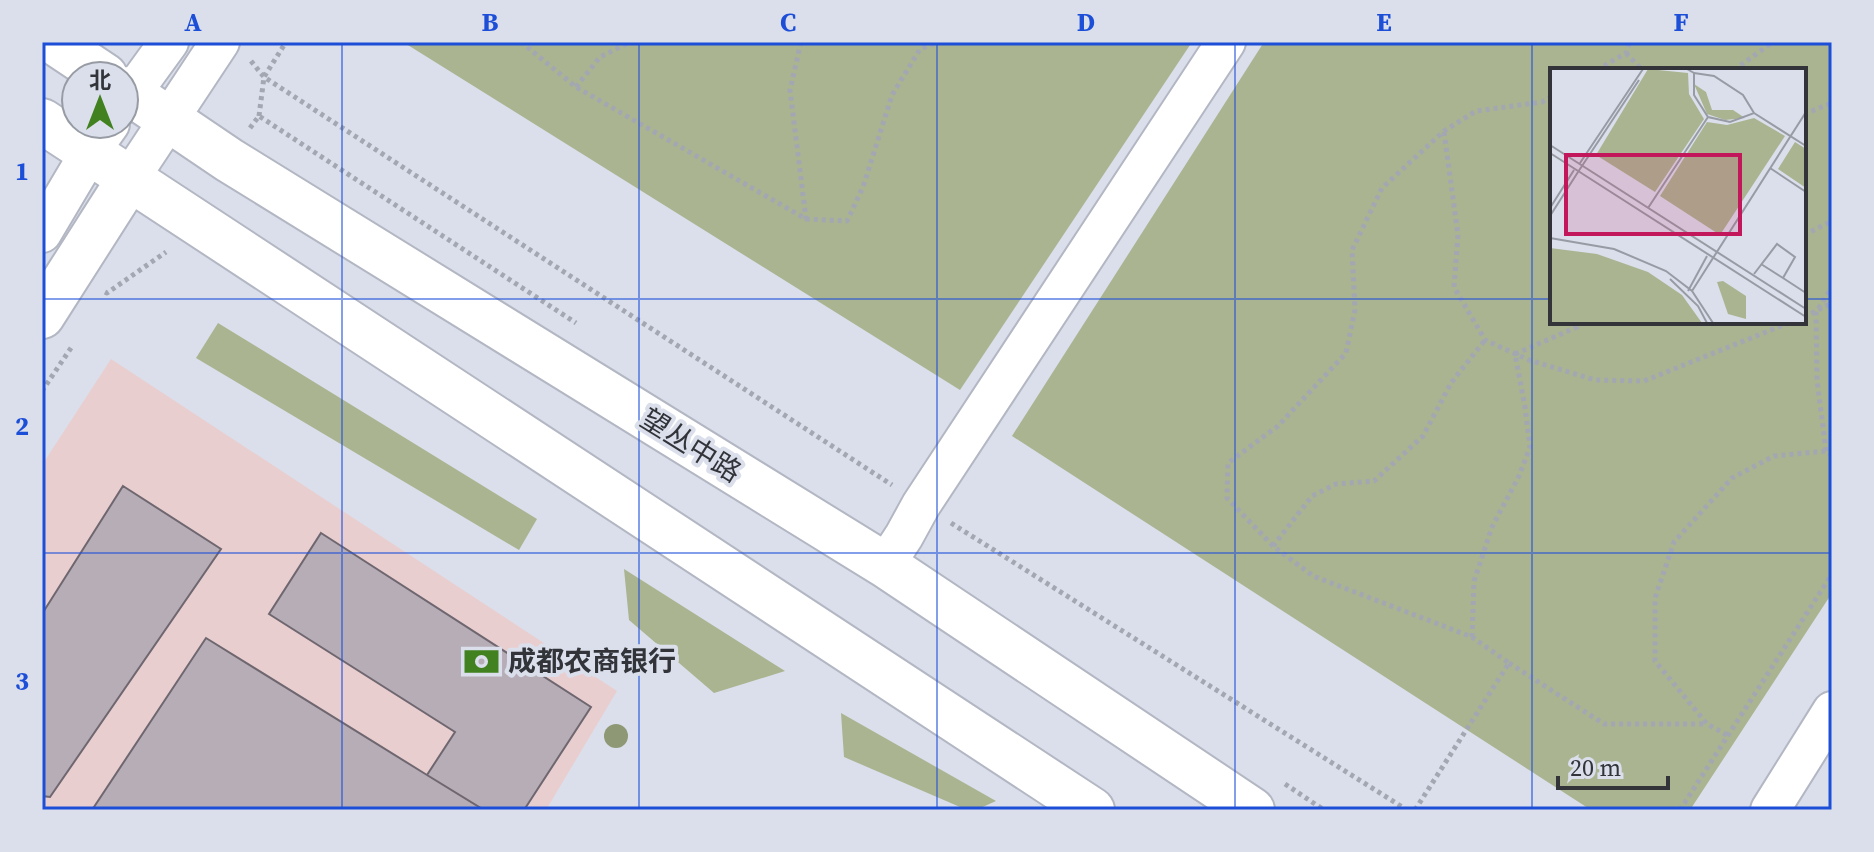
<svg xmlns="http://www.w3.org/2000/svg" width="1874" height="852" font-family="'Source Serif 4','Noto Sans SC',serif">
	<rect width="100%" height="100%" fill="#dadfeb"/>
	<path fill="#e9cecf" d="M111 359 617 691 546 810H42V465Z"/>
	<path fill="#aab491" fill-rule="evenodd" d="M403 42H1192L960 390Z
		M1264 42H1832V593L1690 810H1591L1012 436ZM1552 70H1804V322H1552Z
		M218 323 537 519 519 550 196 358Z
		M624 569 785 671 714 693 629 620Z
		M841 713 996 801 976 810H967L844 757Z"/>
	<path fill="#b6adb7" stroke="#6f6770" stroke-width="2" d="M123 486 221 549 50 797 42 796V614Z
		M321 533 591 707 524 810H484L427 775 455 732 269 614Z
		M206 638 427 775 484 810H92Z"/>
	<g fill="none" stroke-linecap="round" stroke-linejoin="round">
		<defs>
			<path id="minor" d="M124 104 169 42
				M130 178 220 42
				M42 233 90 152 110 124
				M885 565 904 536 921 505 1226 42
				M1770 810 1832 711"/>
			<path id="major" d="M54 42 105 76
				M124 89 229 160 885 565 1252 810
				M42 121 1092 810
				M42 316 130 178"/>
		</defs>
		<use href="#minor" stroke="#b3b7c3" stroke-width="42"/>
		<use href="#major" stroke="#b3b7c3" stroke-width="48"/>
		<path stroke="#a3a7b1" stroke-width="5" stroke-dasharray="4 4" stroke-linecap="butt" d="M521 42 576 87 806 219 847 221 863 187 892 95 920 49 939 42
			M801 42 790 90 806 219
			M1626 53 1642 70
			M251 61 264 77 892 485
			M1597 70 1626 53 1630 42
			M1734 70 1773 42
			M576 87 600 57 630 42
			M1804 114 1832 103
			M259 116 264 77 286 42
			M250 128 259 116 576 323
			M1444 132 1458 235 1454 287 1485 340 1529 360 1595 380 1644 381 1791 322
			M1804 235 1832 221
			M105 292 107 293 166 252
			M1804 317 1832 303
			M42 391 73 345
			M1826 451 1817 380 1816 312 1832 287
			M951 523 1407 810
			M1273 546 1312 496 1336 484 1374 481 1423 436 1451 383 1485 340
			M1472 637 1474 581 1492 527 1519 476 1530 447 1525 407 1515 354 1577 327 1579 322
			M1509 663 1604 724H1706
			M1727 735 1707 724 1655 661V598L1674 542 1732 478 1774 456 1826 451 1832 455
			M1285 784 1324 810
			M1415 810 1509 663 1472 637 1313 576 1273 546 1227 498 1228 463 1278 426 1346 353 1355 310 1352 250 1382 188 1444 131 1476 111 1542 102 1552 96
			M1680 810 1832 574"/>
		<use href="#minor" stroke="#fff" stroke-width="38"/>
		<use href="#major" stroke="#fff" stroke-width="44"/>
	</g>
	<circle fill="#8e9874" cx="616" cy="736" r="12"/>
	<path fill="none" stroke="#1d4ed8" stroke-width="2" stroke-opacity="0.55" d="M342 42V810M639 42V810M937 42V810M1235 42V810M1532 42V810M42 299H1552M1804 299H1832M42 553H1832"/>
	<defs>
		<symbol id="bank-bare" viewBox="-9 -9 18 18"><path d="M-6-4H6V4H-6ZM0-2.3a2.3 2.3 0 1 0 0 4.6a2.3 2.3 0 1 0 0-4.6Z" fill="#428120" stroke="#dadfeb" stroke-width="2.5" paint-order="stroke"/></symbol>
	</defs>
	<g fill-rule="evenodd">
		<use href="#bank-bare" x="456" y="636" width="51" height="51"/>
	</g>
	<g text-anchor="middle" stroke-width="8" stroke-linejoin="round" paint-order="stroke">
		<g font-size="28" fill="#323439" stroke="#dadfeb">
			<text transform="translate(691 445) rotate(32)" y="10">望丛中路</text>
		</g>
		<g font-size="28" font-weight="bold" fill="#323439" stroke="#dadfeb" text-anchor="start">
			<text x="508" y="671">成都农商银行</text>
		</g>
	</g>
	<g transform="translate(1550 68)">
		<rect width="256" height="256" fill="#dadfeb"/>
		<path d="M98 1 138 5 139 26 154 51 105 124 46 87ZM144 16 156 24 162 42H183L195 50 175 52 157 46ZM204 50 235 68 170 167 110 128 157 54 177 57ZM245 74 256 81V120L228 101ZM0 180 47 186 98 204 132 227 152 255H0ZM173 213 196 228V251L178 246 167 214Z" fill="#aab491"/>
		<path fill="none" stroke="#979ba4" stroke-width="2" d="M137 1 144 5V27L158 49 180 54 204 45 256 78M144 5 164 8 193 27 204 45M0 77 256 241M0 85 256 249M30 95 93 1M220 100 256 124M28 104 89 12M0 140 24 102M98 140 158 49M0 148 28 104M0 170 64 181 116 203 142 223 163 255M211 196 233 210M204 206 227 176 245 189 233 210 256 225M120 211 148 238 157 255M138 223 157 188M142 223 256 44"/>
		<path fill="#c2185b" fill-opacity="0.15" stroke="#c2185b" stroke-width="4" d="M16 87H190V166H16Z"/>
		<rect width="256" height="256" fill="none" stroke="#323439" stroke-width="4"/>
	</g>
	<rect width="1874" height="852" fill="none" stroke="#dadfeb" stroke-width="88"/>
	<g transform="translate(100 100)"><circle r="38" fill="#dadfeb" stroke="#979ba4" stroke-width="2"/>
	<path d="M0-6L14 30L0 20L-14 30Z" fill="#428120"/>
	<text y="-12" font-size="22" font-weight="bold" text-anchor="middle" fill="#323439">北</text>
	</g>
	<path d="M1558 776v12h110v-12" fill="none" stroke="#323439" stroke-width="4"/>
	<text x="1570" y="776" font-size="24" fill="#323439" stroke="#dadfeb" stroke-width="6" paint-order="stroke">20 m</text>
	<rect x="44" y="44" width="1786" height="764" fill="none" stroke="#1d4ed8" stroke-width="3"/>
	<g font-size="26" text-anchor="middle" font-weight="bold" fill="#1d4ed8">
		<text x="193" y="31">A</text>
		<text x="490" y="31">B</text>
		<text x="788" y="31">C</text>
		<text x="1086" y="31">D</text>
		<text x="1384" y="31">E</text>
		<text x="1681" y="31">F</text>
		<text x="22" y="180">1</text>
		<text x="22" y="435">2</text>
		<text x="22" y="690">3</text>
	</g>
</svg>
